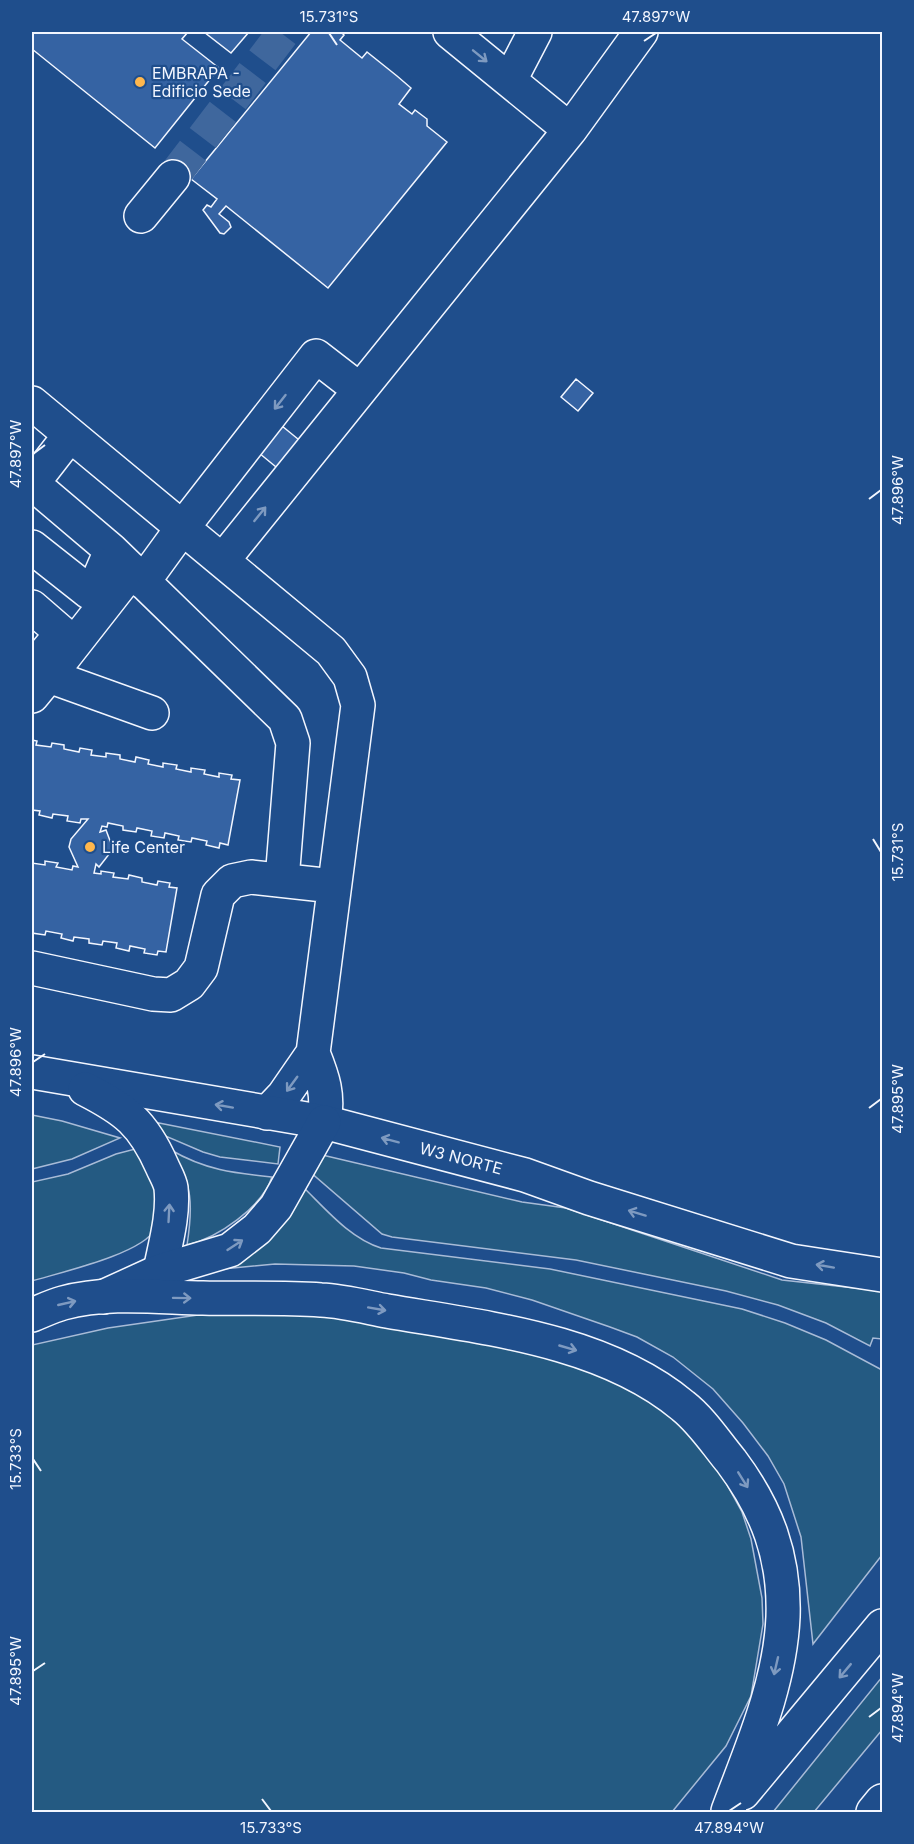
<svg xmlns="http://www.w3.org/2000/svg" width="914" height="1844" font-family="Inter,sans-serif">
	<rect width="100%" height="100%" fill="#1f4e8c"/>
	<path fill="#245a82" stroke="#a8bbd7" stroke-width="1.5" d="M32 1115 62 1121 120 1138 72 1159 32 1169Z
		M154 1122 280 1147 278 1164 220 1157 203 1152 163 1135Z
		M135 1149 163 1192C160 1204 159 1218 155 1229 143 1254 58 1273 32 1281V1182L68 1174 116 1154Z
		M171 1150C205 1170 234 1173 272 1177 262 1207 218 1238 187 1245 193 1207 193 1182 171 1150Z
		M318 1154 522 1202 566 1208 782 1280 882 1291V1339L873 1338 870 1346 826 1323 778 1305 726 1291 576 1260 392 1237 382 1234 309 1171Z
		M301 1185C325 1208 349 1238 381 1248L550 1269 742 1309 785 1323 826 1340 882 1370V1555L813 1644 801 1537 784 1484 768 1456 743 1423 713 1389 673 1357 637 1337 610 1327 532 1300 486 1288 431 1280 404 1273 354 1266 275 1264 212 1270Z
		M286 1312 448 1329 615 1377 667 1412 710 1454 742 1512 751 1539 762 1598 763 1624 751 1696 726 1746 672 1812H32V1345L108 1328 198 1315Z
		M882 1677V1730L814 1812H773Z"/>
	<path fill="#3563a3" stroke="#f2f6ff" stroke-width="1.5" d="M32 32H188L182 39 219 68 155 148 32 49Z
		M204 32H249L231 53Z
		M311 32H341L344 35 340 40 362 58 367 52 397 76 411 88 399 104 412 114 415 110 427 119V126L447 142 328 288 226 206 219 214 229 222 231 227 224 234 220 233 203 210 207 205 211 207 217 199 191 179Z
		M576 379 593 393 578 411 561 397Z
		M282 426 309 448 287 476 259 453Z
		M32 740 37 741 36 745 51 747 52 743 64 745V749L79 752 80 748 92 750 91 755 106 757V753L120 755V759L135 762 136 757 149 760 148 764 163 767V763L177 765 176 769 191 772V768L205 770 204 774 219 777V773L232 775 231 779 240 780 228 845 220 843 219 848 206 845 207 841 192 838 191 842 178 840 179 836 165 833 164 838 151 836 152 831 137 828 136 832 123 830V826L108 823 107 827 102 826 100 832 106 830 112 846 110 853 99 867 96 864 94 873 101 874V871L114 873 113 877 128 879 129 875 142 878V882L157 885 158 881 170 883 169 887 177 888 166 952 158 951 157 955 144 953 145 949 130 946 129 951 116 948 117 943 103 941 102 945 89 943V939L74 937 73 941 61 938 62 934 46 931 45 935 32 933V863L45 865V861L58 863 56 867 72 870 73 866 78 867 69 847 71 839 88 819H81L80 823 67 821 68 816 53 814 52 818 39 815 40 811 32 810Z"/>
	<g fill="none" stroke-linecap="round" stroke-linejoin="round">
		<path stroke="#3f679d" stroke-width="33" stroke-dasharray="33 16" stroke-linecap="butt" d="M173 177 284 32"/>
		<defs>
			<path id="minor" d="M510 80 535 32
				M570 130 641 32
				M141 216 173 177
				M32 403 331 651 350 677 358 705 313 1053 284 1095 267 1113
				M32 483 111 550 285 719 293 743 282 880
				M32 484 70 435
				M32 547 89 592 100 576 109 555
				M223 560 360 390
				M143 582 183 527 316 356 360 390 570 130 450 32
				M32 607 62 633 37 663
				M49 676 152 713
				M32 696 60 662 132 570
				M32 968 153 994 171 995 189 984 201 968 218 895 232 881 251 877 333 886
				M313 1053C323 1078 329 1095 324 1122"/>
			<g id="major">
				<path id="s1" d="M32 1072 324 1122 525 1175 589 1198 791 1261 882 1275"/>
				<path d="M85 1089C126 1110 143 1123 162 1166 165 1173 170 1181 171 1188 174 1215 165 1245 160 1271"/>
				<path d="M103 1297 160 1271 230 1250 257 1229 276 1207 324 1122"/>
			</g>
			<path id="highway" d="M32 1315C42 1311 52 1306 63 1303 108 1291 157 1297 203 1298 242 1299 282 1297 321 1300 343 1301 366 1307 387 1311 486 1328 604 1340 683 1406 702 1421 716 1443 731 1461 767 1509 785 1557 783 1617 780 1685 751 1749 728 1811
				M743 1793 882 1626
				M873 1812 882 1801"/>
		</defs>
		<use href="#minor" stroke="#f2f6ff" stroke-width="36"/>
		<use href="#major" stroke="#f2f6ff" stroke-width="36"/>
		<use href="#highway" stroke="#f2f6ff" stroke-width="36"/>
		<use href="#minor" stroke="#1f4e8c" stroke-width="33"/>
		<use href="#major" stroke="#1f4e8c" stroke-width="33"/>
		<use href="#highway" stroke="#1f4e8c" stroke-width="33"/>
	</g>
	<defs><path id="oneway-shaft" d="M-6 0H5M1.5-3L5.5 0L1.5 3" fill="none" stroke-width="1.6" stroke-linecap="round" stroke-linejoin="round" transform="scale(1.5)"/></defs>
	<g stroke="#7e9ac0">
		<use href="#oneway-shaft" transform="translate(480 56) rotate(39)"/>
		<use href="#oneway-shaft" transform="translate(280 402) rotate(128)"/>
		<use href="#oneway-shaft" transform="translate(260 514) rotate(-51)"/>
		<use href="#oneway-shaft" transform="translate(292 1084) rotate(126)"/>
		<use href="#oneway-shaft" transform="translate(224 1106) rotate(-170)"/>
		<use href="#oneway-shaft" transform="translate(390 1140) rotate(-165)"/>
		<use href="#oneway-shaft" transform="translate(169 1213) rotate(-87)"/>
		<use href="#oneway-shaft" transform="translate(637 1213) rotate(-163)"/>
		<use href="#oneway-shaft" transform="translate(235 1245) rotate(-33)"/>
		<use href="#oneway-shaft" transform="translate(825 1266) rotate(-170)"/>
		<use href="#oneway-shaft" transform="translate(182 1298) rotate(1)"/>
		<use href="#oneway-shaft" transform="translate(67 1303) rotate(-13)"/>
		<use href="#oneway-shaft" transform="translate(377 1309) rotate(10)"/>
		<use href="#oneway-shaft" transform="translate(568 1348) rotate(16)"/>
		<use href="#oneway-shaft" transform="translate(743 1480) rotate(58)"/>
		<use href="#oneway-shaft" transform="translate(776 1666) rotate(103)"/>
		<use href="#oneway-shaft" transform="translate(845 1671) rotate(130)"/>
	</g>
	<path fill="none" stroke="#f2f6ff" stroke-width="2" d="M329 33 337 45M644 41 656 33M33 454 45 445M869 499 881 490M873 839 881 852M33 1062 45 1054M869 1108 881 1099M33 1459 41 1471M33 1671 45 1663M869 1717 881 1708M262 1799 271 1811M729 1811 741 1803"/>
	<g fill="#ffb74d" stroke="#1f4e8c" stroke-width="2">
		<circle cx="140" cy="82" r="6"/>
		<circle cx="90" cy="847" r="6"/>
	</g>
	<g text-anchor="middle" stroke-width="4.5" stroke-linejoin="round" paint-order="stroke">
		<g font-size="16" fill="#f2f6ff" stroke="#1f4e8c" text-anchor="start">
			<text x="152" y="79">EMBRAPA -<tspan x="152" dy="18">Edificio Sede</tspan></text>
			<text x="102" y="853">Life Center</text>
		</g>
		<g font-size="16" fill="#f2f6ff" stroke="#1f4e8c">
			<text dy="6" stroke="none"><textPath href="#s1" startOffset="438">W3 NORTE</textPath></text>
		</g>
	</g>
	<rect width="914" height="1844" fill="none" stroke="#1f4e8c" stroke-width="66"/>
	<rect x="33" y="33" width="848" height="1778" fill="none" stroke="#f2f6ff" stroke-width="2"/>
	<g font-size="15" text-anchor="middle" fill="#f2f6ff">
		<text x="329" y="22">15.731°S</text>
		<text x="656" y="22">47.897°W</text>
		<text transform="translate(16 454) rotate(-90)" y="5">47.897°W</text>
		<text transform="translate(898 490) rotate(-90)" y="5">47.896°W</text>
		<text transform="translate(898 852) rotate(-90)" y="5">15.731°S</text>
		<text transform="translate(16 1062) rotate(-90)" y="5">47.896°W</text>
		<text transform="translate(898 1099) rotate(-90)" y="5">47.895°W</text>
		<text transform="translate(16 1459) rotate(-90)" y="5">15.733°S</text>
		<text transform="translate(16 1671) rotate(-90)" y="5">47.895°W</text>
		<text transform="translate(898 1708) rotate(-90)" y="5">47.894°W</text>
		<text x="271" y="1833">15.733°S</text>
		<text x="729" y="1833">47.894°W</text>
	</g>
</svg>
